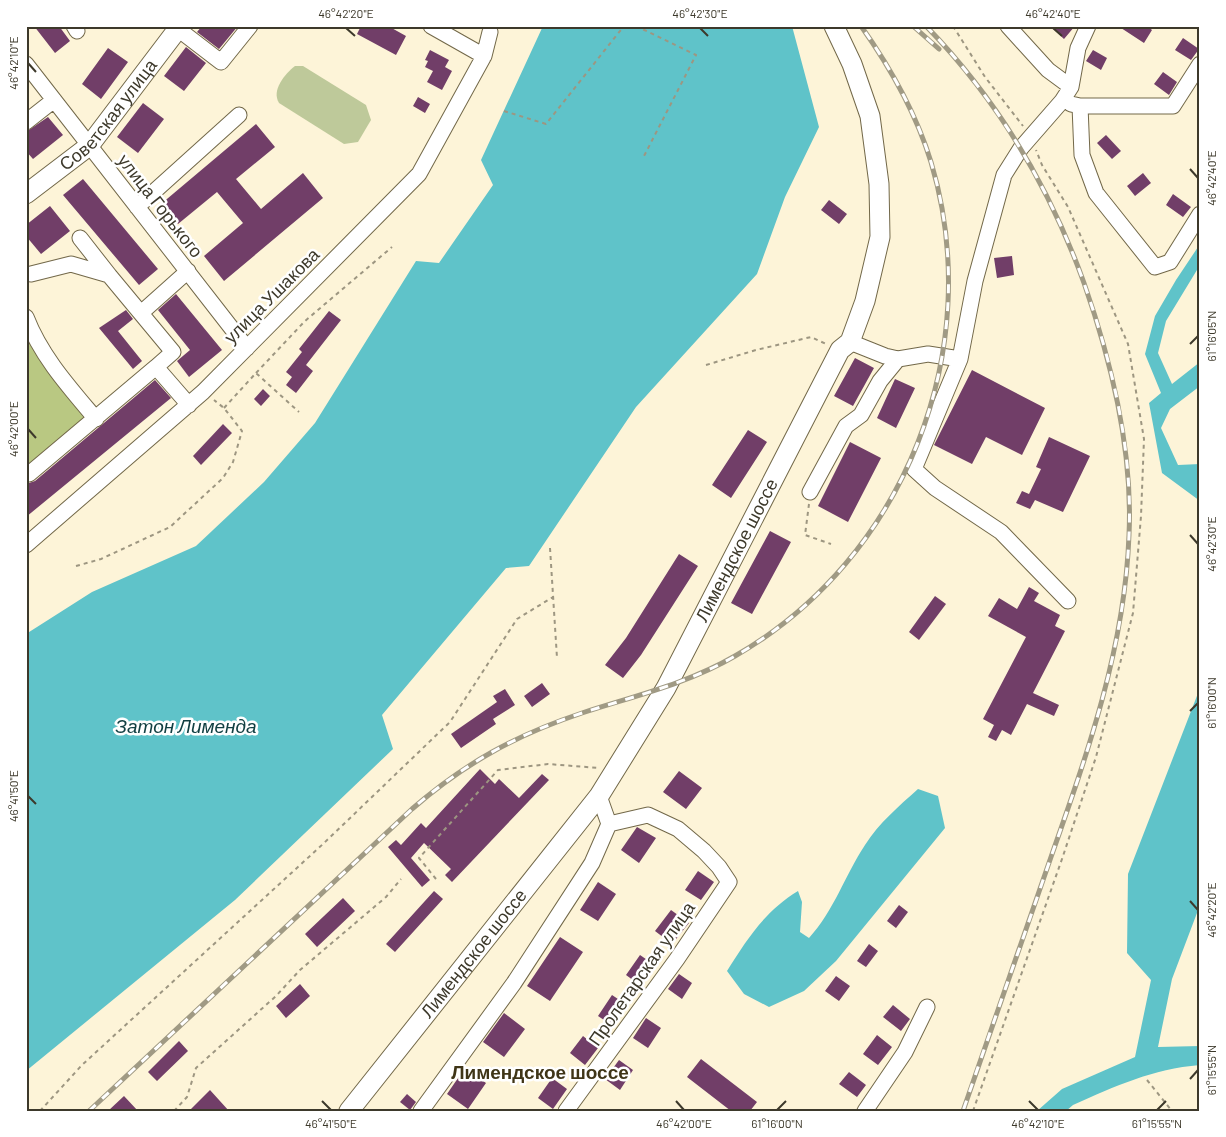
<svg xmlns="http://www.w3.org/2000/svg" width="1226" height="1137" font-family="Barlow,sans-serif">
	<rect width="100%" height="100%" fill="#fdf4d8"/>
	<path fill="#bec99a" d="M295 66H303L366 105 371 120 358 142 344 144 279 103C271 90 285 74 295 66Z"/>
	<path fill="#b9c882" d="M26 333 90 419 26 471Z"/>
	<path fill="#5fc3c9" d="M543 26H792L819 127 785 197 757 274 636 407 529 566 506 568 382 715 393 749 235 900 26 1071V634L92 592 196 546 264 482 315 423 416 261 439 263 493 185 481 160Z
		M1200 244V265L1166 321 1158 353 1172 384 1200 362V386L1170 409 1161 428 1178 465 1200 464V501L1162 473 1149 403 1161 393 1145 354 1155 316 1176 280Z
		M1200 688V905L1172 979 1158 1047 1200 1046V1065C1152 1069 1116 1086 1073 1105L1066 1111H1037L1062 1089 1135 1057 1151 980 1127 953 1128 874Z
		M918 789 938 796 945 828 836 961 804 991 769 1007 744 994 727 971C747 939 765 911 798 891L802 902 800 932 809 938C834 911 845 875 865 845 879 823 899 806 918 789Z"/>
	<path fill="#713e68" d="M34 26H59L70 41 55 53Z
		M202 26H238L219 49 197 32Z
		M361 26H388L406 36 396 55 357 34Z
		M1050 26H1075L1064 39Z
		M1118 26H1147L1152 30 1144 43Z
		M1183 38 1199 49 1191 60 1175 50Z
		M186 47 206 63 184 91 164 76Z
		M108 48 128 62 101 99 82 84Z
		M430 50 449 60 445 67 452 71 442 90 427 82 433 71 425 67 428 61 425 60Z
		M1093 50 1107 58 1101 70 1086 61Z
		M1163 72 1177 82 1169 95 1154 84Z
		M418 97 430 104 425 113 413 106Z
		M143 103 164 119 138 153 117 137Z
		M48 117 63 135 33 159 26 151V132Z
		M256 124 275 147 236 179 261 209 303 173 323 198 224 281 204 256 243 223 217 192 178 224 161 204Z
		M1106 135 1121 151 1112 159 1097 143Z
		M1143 173 1151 183 1135 196 1127 186Z
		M83 179 158 269 139 285 63 195Z
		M1173 194 1191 207 1183 217 1166 205Z
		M829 200 847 214 839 224 821 210Z
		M50 206 70 231 41 254 26 236V225Z
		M1012 256 1014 275 997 278 994 258Z
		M176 294 222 350 189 377 177 361 190 350 158 310Z
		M126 310 133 319 118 331 142 361 133 369 99 328Z
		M329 311 341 320 306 365 313 371 296 393 286 385 292 377 286 372 302 352 299 349Z
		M855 358 874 368 853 406 834 396Z
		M972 370 1045 408 1022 455 986 437 972 464 934 445Z
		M895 379 915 388 896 428 877 418Z
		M155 380 171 398 26 517V484L35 481Z
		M263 389 270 396 261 406 254 399Z
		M223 424 232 433 201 465 193 456Z
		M748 430 767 442 731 498 712 485Z
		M1049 437 1090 456 1063 512 1035 500 1030 509 1016 503 1022 491 1029 494 1041 469 1036 467Z
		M850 442 881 458 848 522 818 506Z
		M770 531 791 542 752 614 731 603Z
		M679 554 698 566 641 655 623 678 605 665 626 638Z
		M1029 587 1039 593 1034 601 1060 615 1055 626 1065 631 1033 693 1059 705 1054 716 1027 704 1011 735 1002 730 996 741 988 737 994 725 983 719 1026 637 988 616 999 598 1017 609Z
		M935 596 946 604 919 640 909 632Z
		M542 683 550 694 532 707 524 696Z
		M505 689 515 705 493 719 496 724 461 748 451 734 497 702 493 696Z
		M480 769 495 784 499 779 519 798 542 774 549 780 452 882 445 875 451 869 424 843 411 858 430 880 422 887 388 847 396 840 401 845 421 823 426 828Z
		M679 771 702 788 686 809 663 792Z
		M637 827 656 838 639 863 621 850Z
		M698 871 714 882 701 900 685 890Z
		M598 882 616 894 598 921 580 910Z
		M434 891 443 899 395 952 386 944Z
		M343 898 355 911 317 947 305 934Z
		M899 905 908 912 896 928 887 921Z
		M671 910 689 923 672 944 655 931Z
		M560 937 583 952 550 1001 527 986Z
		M869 944 878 951 866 967 857 961Z
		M640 955 656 966 641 986 626 975Z
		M679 974 692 983 682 999 668 989Z
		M836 976 850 986 839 1001 825 991Z
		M300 984 310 996 286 1018 276 1006Z
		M612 995 627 1005 613 1026 598 1016Z
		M893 1005 910 1019 901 1031 883 1017Z
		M504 1013 525 1029 504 1057 483 1042Z
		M646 1018 661 1028 648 1048 633 1038Z
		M877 1035 892 1047 878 1065 863 1054Z
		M583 1036 598 1048 585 1065 570 1053Z
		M179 1041 188 1051 157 1081 148 1072Z
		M701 1059 757 1102 750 1111H731L687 1077Z
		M619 1060 633 1070 620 1090 605 1079Z
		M465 1068 486 1083 468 1109 447 1094Z
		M849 1072 866 1085 857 1097 839 1084Z
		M552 1078 567 1089 553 1109 538 1098Z
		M210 1090 229 1111H189Z
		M407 1094 416 1102 410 1110 400 1102Z
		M124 1096 138 1111H108Z"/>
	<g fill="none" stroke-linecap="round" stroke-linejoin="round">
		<defs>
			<path id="minor" d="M74 26 77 31
				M431 26 484 56
				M1008 26 1048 70 1071 87
				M178 29 221 62 250 26
				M26 64 247 348
				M1071 104 1080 106H1173L1200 64
				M1080 106 1082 155 1096 193 1155 267 1170 262 1200 214
				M26 122 54 100
				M137 207 239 115
				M80 238 109 275
				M31 274 71 264 109 275 173 352 156 367
				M141 313 188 271
				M26 317C41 356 69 387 96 419
				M850 342 885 356 898 359 928 354 960 359
				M26 474H29L156 367 189 405
				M810 492 846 426 861 415 880 381 898 359
				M26 545 203 392 419 174 484 56 490 32
				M1068 601 1001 532 935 488 914 469 960 359 975 281 1004 175 1021 148 1062 101 1071 87 1078 48 1088 26
				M421 1111 514 983 592 863 609 824 599 796
				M566 1111 677 959 729 882 719 867 704 851 678 829 648 815 609 824
				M865 1111 905 1052 927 1007"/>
			<g id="major">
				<path id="s1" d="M26 194 89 146 180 26"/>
				<path id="s2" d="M349 1111 599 796 666 688 840 350 850 342 865 301 880 237 879 184 870 116 852 64 834 26"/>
			</g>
		</defs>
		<use href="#minor" stroke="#726849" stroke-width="17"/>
		<use href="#major" stroke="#726849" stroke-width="21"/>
		<path stroke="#9d9681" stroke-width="2" stroke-dasharray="4 4" stroke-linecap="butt" d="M636 26 696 55 643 158
			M953 26 985 77 1023 126
			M504 111 546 124 624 26
			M706 365 756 350 811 337 826 344
			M256 373 305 321 392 247
			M224 408 256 373 299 412
			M809 504 805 535 831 544
			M550 548 557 658
			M76 566 101 559 170 527 223 478 233 462 242 431 224 408 214 400
			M436 879 419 858 498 770 548 764 599 768
			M1147 1080 1172 1111
			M40 1111 82 1065 323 844 450 722 517 619 553 597
			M174 1111 187 1097 196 1068 276 996 300 970 386 897 401 879
			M973 1111 1062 859 1096 757 1133 613 1141 516 1144 439 1128 344 1068 207 1042 165 1036 150"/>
		<use href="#minor" stroke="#fff" stroke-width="15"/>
		<use href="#major" stroke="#fff" stroke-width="19"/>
		<defs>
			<path id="rail" d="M913 26 939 49
				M926 26C997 99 1050 188 1084 283 1112 363 1133 449 1129 535 1125 647 1088 752 1051 857 1022 942 992 1026 963 1111
				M89 1111 412 809C465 763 516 735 582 713 634 696 687 684 735 656 905 559 987 349 931 162 916 113 890 67 861 26"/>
		</defs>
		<use href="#rail" stroke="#a09a84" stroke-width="5"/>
		<use href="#rail" stroke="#fff" stroke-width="3" stroke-dasharray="9" stroke-linecap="butt"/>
	</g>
	<path fill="none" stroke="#3d392b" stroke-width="2" d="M346 28 355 36M700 28 708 36M1053 28 1062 36M28 63 36 72M1190 169 1198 178M1190 344 1198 336M28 429 36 438M1190 535 1198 544M1190 711 1198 703M28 796 36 804M1190 901 1198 910M1190 1079 1198 1070M322 1101 331 1110M676 1101 684 1110M1029 1101 1038 1110M777 1110 786 1101M1157 1110 1166 1101"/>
	<g text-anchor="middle" stroke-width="5" stroke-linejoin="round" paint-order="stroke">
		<g font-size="18" fill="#3d392b" stroke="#fff">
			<text dy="6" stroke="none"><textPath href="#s1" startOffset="115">Советская улица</textPath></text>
			<text transform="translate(160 206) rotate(52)" y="6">улица Горького</text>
			<text transform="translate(272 296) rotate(-45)" y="6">улица Ушакова</text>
			<text dy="6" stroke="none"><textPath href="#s2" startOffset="684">Лимендское шоссе</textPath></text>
			<text dy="6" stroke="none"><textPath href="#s2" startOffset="201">Лимендское шоссе</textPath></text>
			<text transform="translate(642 974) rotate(-55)" y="6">Пролетарская улица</text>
		</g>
		<g font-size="19" font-style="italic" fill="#124043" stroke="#fff">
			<text x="186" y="733">Затон Лименда</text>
		</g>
		<g font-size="19" font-weight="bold" fill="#3f3517" stroke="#fff">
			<text x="540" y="1079">Лимендское шоссе</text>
		</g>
	</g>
	<rect width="1226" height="1137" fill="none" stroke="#ffffff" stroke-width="55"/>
	<rect x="28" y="28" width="1170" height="1082" fill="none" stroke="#3d392b" stroke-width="2"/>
	<g font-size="12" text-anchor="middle" fill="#3d392b">
		<text x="346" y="18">46°42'20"E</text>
		<text x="700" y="18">46°42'30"E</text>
		<text x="1053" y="18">46°42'40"E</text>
		<text transform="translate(14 63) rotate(-90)" y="4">46°42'10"E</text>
		<text transform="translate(1212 178) rotate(-90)" y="4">46°42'40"E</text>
		<text transform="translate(1212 336) rotate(-90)" y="4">61°16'05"N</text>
		<text transform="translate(14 429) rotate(-90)" y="4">46°42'00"E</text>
		<text transform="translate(1212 544) rotate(-90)" y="4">46°42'30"E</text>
		<text transform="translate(1212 703) rotate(-90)" y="4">61°16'00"N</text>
		<text transform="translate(14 796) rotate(-90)" y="4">46°41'50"E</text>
		<text transform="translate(1212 910) rotate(-90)" y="4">46°42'20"E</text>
		<text transform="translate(1212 1070) rotate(-90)" y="4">61°15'55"N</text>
		<text x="331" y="1128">46°41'50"E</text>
		<text x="684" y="1128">46°42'00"E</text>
		<text x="777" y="1128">61°16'00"N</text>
		<text x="1038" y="1128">46°42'10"E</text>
		<text x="1157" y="1128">61°15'55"N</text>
	</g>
</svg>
